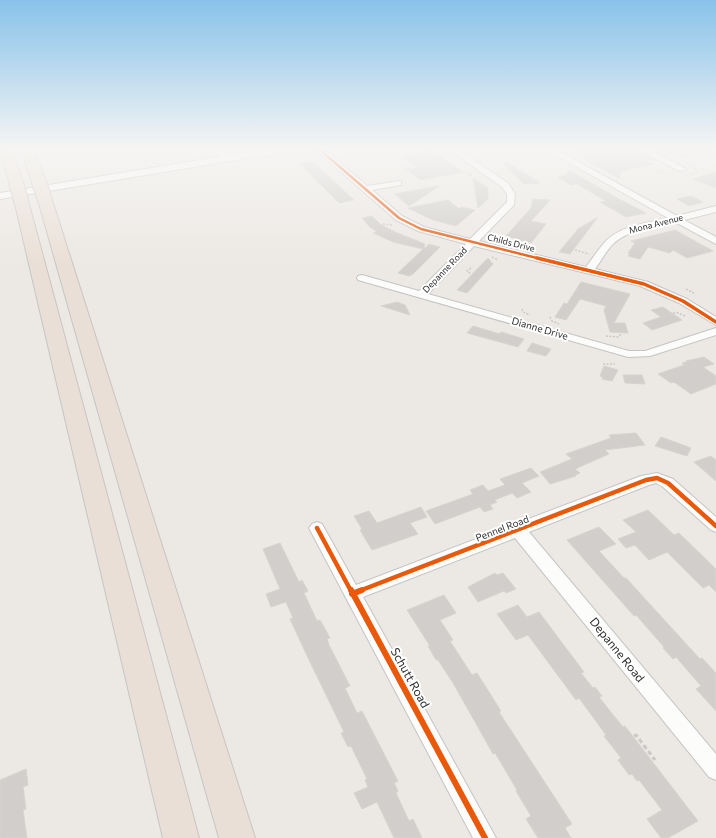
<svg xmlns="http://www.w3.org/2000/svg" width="716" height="838" font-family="Commissioner,sans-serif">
	<rect width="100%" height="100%" fill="#ece8e4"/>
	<path fill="#d1cecb" stroke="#d7d4d0" d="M592 149H637L655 160 648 161 654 164 621 171 619 178 572 153Z
		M652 149H710L711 153 687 158H683L677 155 667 157Z
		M432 150 450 163 463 172 420 180 405 168 419 169 402 155Z
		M311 161 314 163 354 200 339 203 299 163Z
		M507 162 540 183 524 184 504 165Z
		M569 170 619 199 646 213 626 217 600 202 606 201 577 184 571 185 558 177 566 175Z
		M716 172V188L693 179Z
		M473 178 488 188V199L478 208Z
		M439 186 409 206 395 194Z
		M691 196 703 202 689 206 677 199Z
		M533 199 550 200 531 221 546 224 531 243 506 236 531 208Z
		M448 200 459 209 461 207 475 210 456 226 433 220 408 208Z
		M372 216 380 224 395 232 425 244 424 249 429 244 440 247 413 274 409 276 398 273 423 249 393 242 373 233 377 232 370 227 362 218Z
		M598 217 570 254 559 252 578 229Z
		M675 230 713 251 687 258 673 250 670 253 648 247 640 259 628 256 630 254 628 253 635 243 631 241Z
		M488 258 493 264 467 293 457 290Z
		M581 282 630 294 614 323H625L628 333 610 332 604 310 606 306 580 299 566 320 555 317 564 303 567 304Z
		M397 302 405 305 410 315 381 306Z
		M663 307 682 320 652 330 643 323 661 317 651 310Z
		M473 326 500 334 501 332 524 339 518 347 467 333Z
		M532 343 551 349 546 356 527 351Z
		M704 357 714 364 703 367 716 376V384L691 394 674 382 671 383 658 374 684 365 682 363 687 362 686 361Z
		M604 366 618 370 612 381 602 379 603 377 600 376Z
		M623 375H642L645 384 625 383Z
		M636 433 645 445 605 450 609 454 575 469 580 473 575 475 576 476 550 484 540 472 572 459 566 454 611 438 609 435Z
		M661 437 691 448 687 456 655 446Z
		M711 456 716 460V481L694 462Z
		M531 468 539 476 522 483 531 492 517 498 512 493 495 500 497 502 490 505 493 509 484 512 480 507 435 524 426 511 473 494 470 490 483 485 488 491 505 485 500 479Z
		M421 507 427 517 410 523 418 534 372 550 360 530 362 529 354 516 369 511 377 523Z
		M648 510 674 535 679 533 716 569V592L709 585 703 588 667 552 649 560 635 545 626 548 618 539 636 532 623 520Z
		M599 527 616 544 599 551 624 578H626L700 659 702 658 716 673V711L696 689 701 686 676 657 673 659 663 648 664 647 636 615 634 616 567 540Z
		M280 543 299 582 302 580 308 591 304 593 317 621 320 620 330 638 327 639 329 645 350 686 345 688 357 713 362 711 398 781 394 783 398 791 396 793 409 821 413 819 422 838H394L377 802 362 809 354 793 368 787 365 780 367 779 351 746 348 747 341 733 344 732 310 662 290 619 293 618 286 602 271 607 266 594 280 589 263 549Z
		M495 573 497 575 503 573 516 589 506 593 504 591 478 602 468 587Z
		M444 595 456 613 440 620 453 640 450 641 472 675 477 673 501 711 499 712 572 824 565 828 571 838H538L526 819 531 816 516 791 517 790 495 753 493 754 483 736 453 683 438 660H436L428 646H430L407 610Z
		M518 605 527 617 539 612 584 672 581 673 593 688 595 687 602 696 599 697 610 711 623 727 625 726 698 821 668 838H661L647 819 662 810 639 780 637 781 632 774 629 775 618 760 621 758 604 736 606 735 579 698 576 700 528 635 516 640 497 614Z
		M26 769 28 785 23 787 26 809 23 810 27 838H0V780Z"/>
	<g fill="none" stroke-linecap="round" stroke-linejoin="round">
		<defs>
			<path id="minor" d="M214 149H222L230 159 229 161H223Z
				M315 149H324L367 186 401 181V185L372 190 402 216 424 227 470 239 507 202V194L502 187 448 149H457L508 183 515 194 514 205 479 241 586 267C593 258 599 248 607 240 623 225 648 223 668 218L545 149H555L677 216 716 206V212L684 220 716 237V244L675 222C654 227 629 229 613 244 606 251 601 261 595 269L648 282 687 299 716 317V325L679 303 640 286 474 246 428 294 629 351H645L716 328V335L650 356 628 357 358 280 357 278 358 276 362 275 419 291 466 244 418 231 396 220Z
				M638 149H648L686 169 682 171H679Z
				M657 473 673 479 716 517V532L711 530 663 487 656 483 649 485 529 532 716 754V780L709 777 515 538 363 597 496 838H473L309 528 312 524 317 522 322 524 356 585 641 476Z"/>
			<path id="tertiary" d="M266 149H288L284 152 0 199V193Z"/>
			<path id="motorway" d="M0 149H11L23 182 21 185H11L9 182Z
				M21 149H33L45 179 43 182H33L31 179Z
				M45 196 50 197 52 200 255 838H219L38 200 40 197Z
				M22 200 27 201 29 204 199 838H163L15 204 17 201Z"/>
		</defs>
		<use href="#minor" stroke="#c5c4c5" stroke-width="2"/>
		<use href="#tertiary" stroke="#c5c4c5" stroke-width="2"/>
		<use href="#motorway" stroke="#c6c5c4" stroke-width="2"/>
		<path stroke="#c9c9c8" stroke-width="1.5" stroke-dasharray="2 1.5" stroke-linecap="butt" d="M198 149 199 152
			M291 151 302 149
			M537 152 543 155
			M454 165 457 167
			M658 171 666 173
			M468 173 471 175H469
			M689 174 695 173 697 170 690 165
			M383 224 392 225
			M575 250 589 254
			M492 257 498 260
			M471 268 467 271 471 274
			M686 289 694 293
			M522 309 523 312 530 315
			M673 313H678L685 316
			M550 317 552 321 559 324
			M606 336 618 337 621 334
			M603 364H615"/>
		<path stroke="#c9c9c8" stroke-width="3" stroke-dasharray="4.5 3" stroke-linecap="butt" d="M634 736 636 735 655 760"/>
		<use href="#minor" fill="#fcfcfb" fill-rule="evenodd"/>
		<use href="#tertiary" fill="#fcfcfb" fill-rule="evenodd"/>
		<use href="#motorway" fill="#eadfd6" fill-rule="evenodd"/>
		<defs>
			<path id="motorway-bridge" d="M38 179 45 200
				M16 182 22 204"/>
		</defs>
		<use href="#motorway-bridge" stroke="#c6c5c4" stroke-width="16" stroke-linecap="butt"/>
		<use href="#motorway-bridge" stroke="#eadfd6" stroke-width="14"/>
		<defs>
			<path id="cycleway-far3" d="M319 149 399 218 421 229 541 259"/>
			<path id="cycleway-far2" d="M537 258 644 284 683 301 716 322"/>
			<path id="cycleway-far1" d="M317 528 351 591
				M359 591 646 480 657 478 668 483 716 526"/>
			<path id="cycleway" d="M351 590 485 838
				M352 594 362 590"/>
		</defs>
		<use href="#cycleway-far3" stroke="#fff" stroke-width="4"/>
		<use href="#cycleway-far2" stroke="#fff" stroke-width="5.5"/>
		<use href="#cycleway-far1" stroke="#fff" stroke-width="7"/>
		<use href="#cycleway" stroke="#fff" stroke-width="8"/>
		<use href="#cycleway-far3" stroke="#e8590c" stroke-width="2.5"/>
		<use href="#cycleway-far2" stroke="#e8590c" stroke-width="3.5"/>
		<use href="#cycleway-far1" stroke="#e8590c" stroke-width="4.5"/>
		<use href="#cycleway" stroke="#e8590c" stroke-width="6"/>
	</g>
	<linearGradient id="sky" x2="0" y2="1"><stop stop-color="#88c2ea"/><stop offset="0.56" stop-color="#f6f5f3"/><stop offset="1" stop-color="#f6f5f3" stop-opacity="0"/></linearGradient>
	<rect width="716" height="266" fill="url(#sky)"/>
	<g text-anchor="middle" stroke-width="4" stroke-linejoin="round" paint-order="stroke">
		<g font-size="9" fill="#2e2e2e" stroke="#fff">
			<text transform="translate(656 224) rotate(-14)" y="3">Mona Avenue</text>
			<text transform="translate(511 243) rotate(14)" y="3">Childs Drive</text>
			<text transform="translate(445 270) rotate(-46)" y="3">Depanne Road</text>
		</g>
		<g font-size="10" fill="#2e2e2e" stroke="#fff">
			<text transform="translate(540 328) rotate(16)" y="4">Dianne Drive</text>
			<text transform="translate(502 528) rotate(-21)" y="4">Pennel Road</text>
		</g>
		<g font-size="12" fill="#2e2e2e" stroke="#fff">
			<text transform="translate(617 650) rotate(51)" y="4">Depanne Road</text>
			<text transform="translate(410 678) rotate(61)" y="4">Schutt Road</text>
		</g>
	</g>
</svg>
